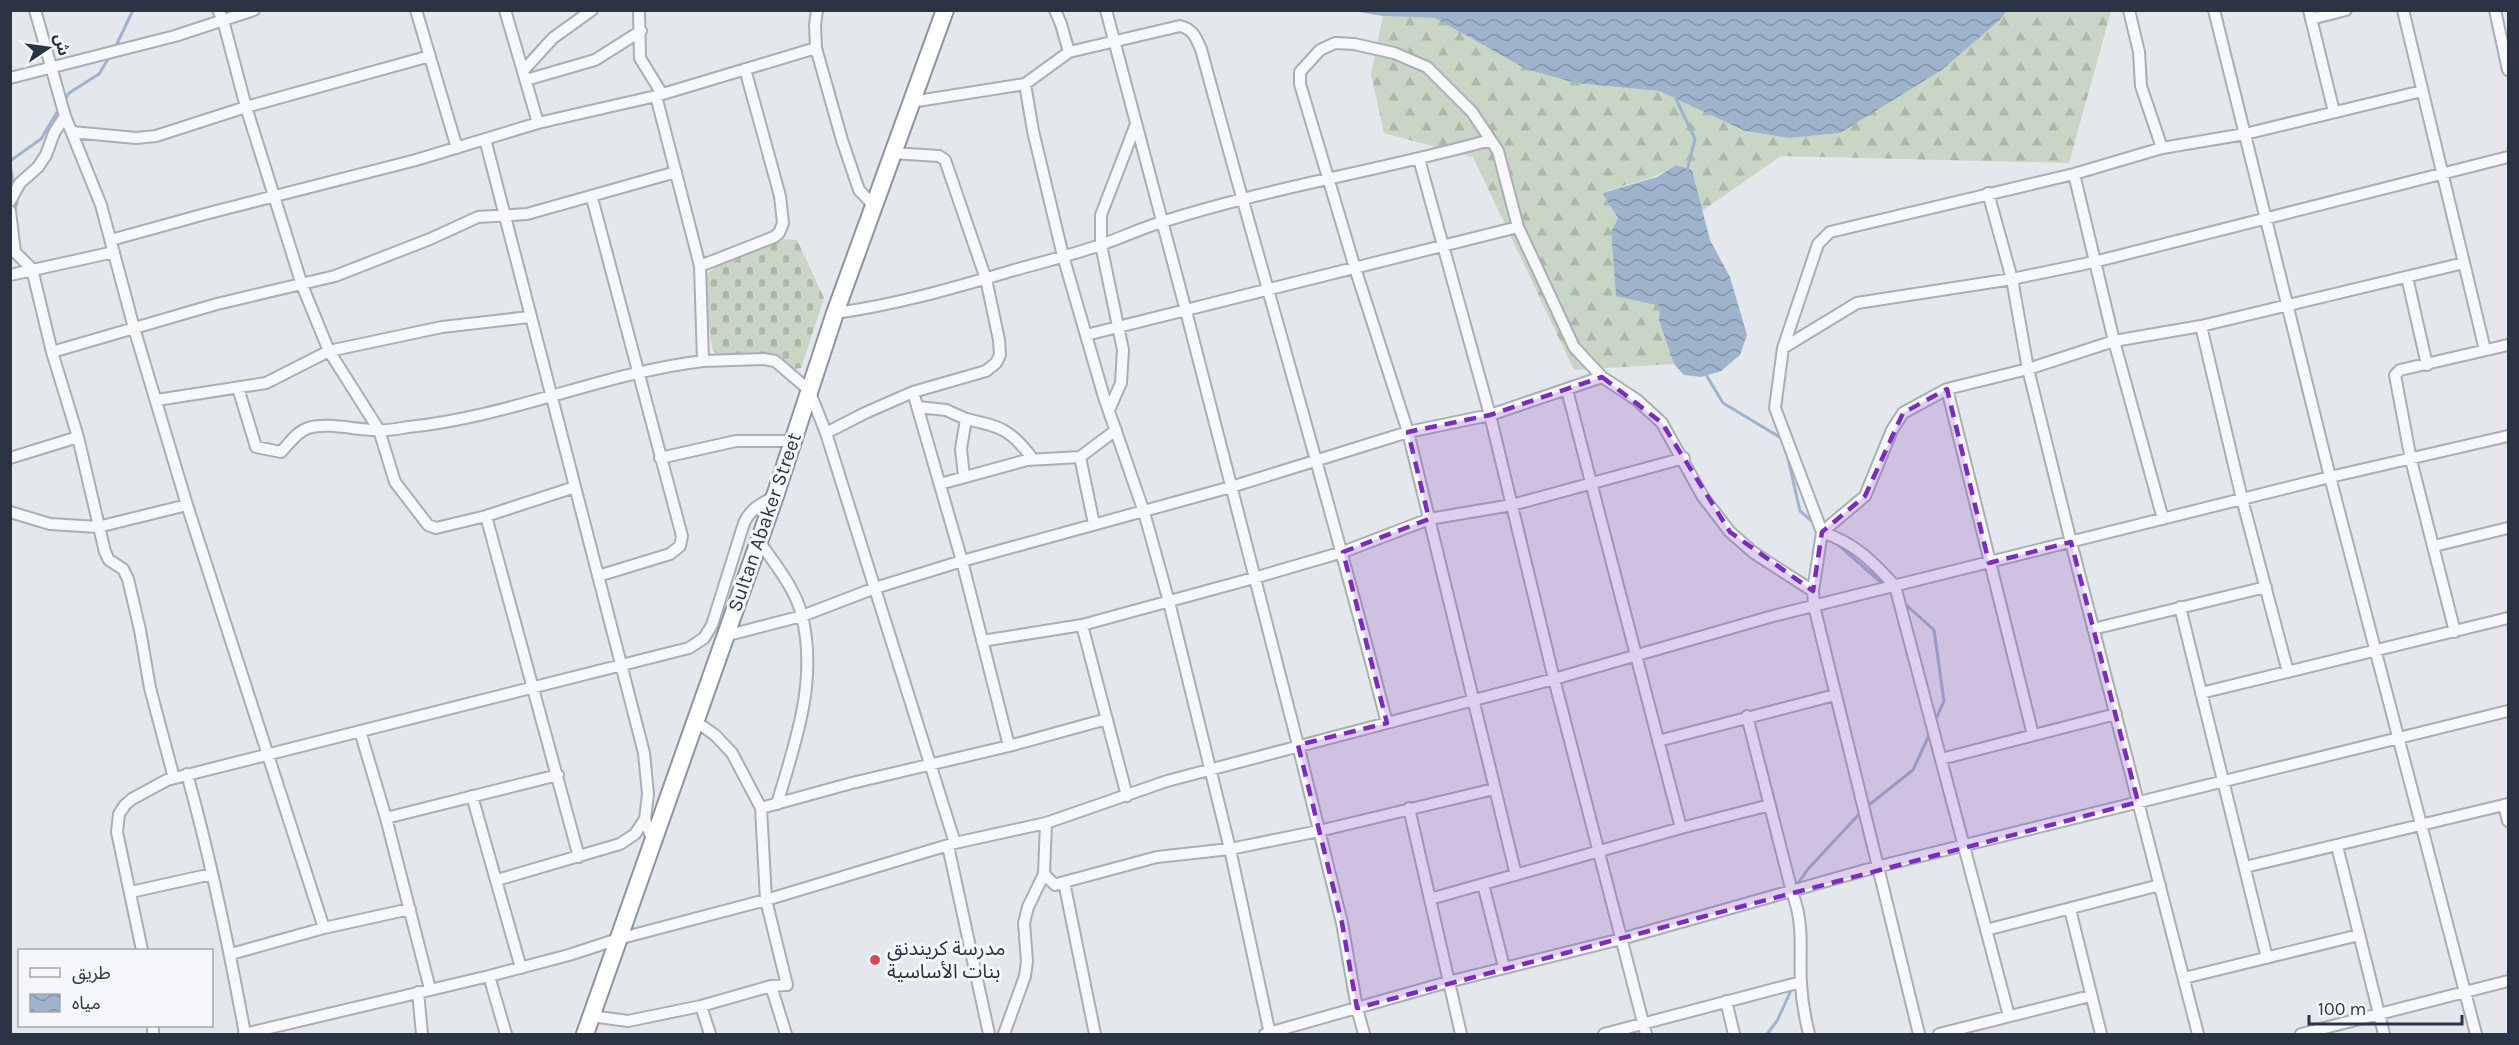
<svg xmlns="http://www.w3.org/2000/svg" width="2519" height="1045" font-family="Karla,'Noto Sans Arabic',sans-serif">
	<defs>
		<pattern id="forest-firs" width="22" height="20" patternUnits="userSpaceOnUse" patternTransform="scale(1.5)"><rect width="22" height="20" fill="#c9d6c5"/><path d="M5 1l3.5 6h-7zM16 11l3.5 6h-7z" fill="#adb8ab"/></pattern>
		<pattern id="cemetery-stones" width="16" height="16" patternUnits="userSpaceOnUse" patternTransform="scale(1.5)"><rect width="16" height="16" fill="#c9d6c5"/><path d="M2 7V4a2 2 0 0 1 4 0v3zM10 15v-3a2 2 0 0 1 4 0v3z" fill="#adb8ab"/></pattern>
		<pattern id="water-waves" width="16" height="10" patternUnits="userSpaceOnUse" patternTransform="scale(1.5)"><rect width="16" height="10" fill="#9fb4cc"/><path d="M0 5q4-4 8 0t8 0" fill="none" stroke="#8293a7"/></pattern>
	</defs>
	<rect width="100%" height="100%" fill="#e4e7ec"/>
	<path fill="url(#forest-firs)" d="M2006 11H2111L2069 163 1781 156 1702 211 1692 170 1676 165C1650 182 1629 182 1602 193L1618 218 1611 232 1616 295 1660 306 1674 364 1574 370 1473 157 1384 133 1371 74 1383 16 1435 18 1526 69 1575 83 1659 91 1745 131 1789 138 1840 133 2002 18Z"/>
	<path fill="url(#cemetery-stones)" d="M781 239 797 240 824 298 801 368 795 369 773 353 719 355 713 351C708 326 704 301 705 275L731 255Z"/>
	<path fill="url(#water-waves)" d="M1353 11H2006L2002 18 1943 69 1840 133 1789 138 1745 131 1659 91 1575 83 1526 69 1435 18 1383 16Z
		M1676 165 1692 170 1710 240 1730 277 1747 335 1740 355 1721 371 1701 377 1684 375 1674 364 1659 320 1660 306 1616 296 1611 232 1618 218 1602 193 1657 177Z"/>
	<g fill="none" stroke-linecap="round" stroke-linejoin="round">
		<path stroke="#9fb4cc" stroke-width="3" d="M115 48 133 10
			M1676 99 1695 139 1687 171
			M64 101 69 93 99 74 110 56
			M10 161 41 139 59 109
			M10 165 14 186
			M14 212 17 202 16 196
			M1705 373 1723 403 1783 439
			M1787 454 1800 511 1814 523
			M10 522V524
			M1835 542 1884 585
			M1904 603 1934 630 1944 701 1935 721
			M1865 808 1913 770 1930 733
			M1796 886 1808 869 1861 812
			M1767 1034 1777 1021 1793 986"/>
		<defs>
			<path id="minor" d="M35 10 65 116 101 205 134 328 187 505 324 928
				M218 10 223 20 246 107 302 285 329 351 379 430 395 482 428 525 436 528 486 516 575 487
				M416 10 457 148
				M505 10 538 123
				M639 10 640 58 662 94
				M817 10 815 25 816 48 842 140 859 190 874 206
				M1055 10 1061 24 1069 52
				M1106 10 1186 311 1298 745 1342 923 1357 1008 1364 1034
				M2129 10 2139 52 2141 86 2162 148
				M2214 10 2330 477 2476 1034
				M2309 10 2334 112
				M2403 10 2485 350
				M2495 10 2508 70
				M2311 19 2346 10
				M523 71 553 38 592 10
				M10 78 175 36 254 10
				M526 80 595 60 641 31
				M656 96 700 266
				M911 102 1025 84
				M72 132 136 138 156 136 246 107 430 56
				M485 139 644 753 648 794 645 819 653 843
				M1419 159 1490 415 1554 679 1646 1034
				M2074 174 2114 341 2163 519
				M1988 193 2012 279 2028 369 2071 542 2198 1034
				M592 198 682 536 680 546 670 554 598 576
				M10 201 20 183 38 167 46 155 54 133 65 116
				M10 211 15 252 32 269 52 352 78 437 105 552 109 560 123 569 128 579 140 630 150 688 174 778
				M111 240 205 214 416 160 538 123 656 96 816 48
				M10 275 114 252
				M2407 277 2427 365
				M835 313C896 305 953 288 1011 271 1042 262 1073 255 1103 244 1123 237 1142 228 1162 222 1268 188 1377 171 1483 142H1491
				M2201 326 2242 499 2288 672
				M1086 335 1518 227
				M1783 348 1857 303 2012 279 2094 262 2508 157
				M52 352 217 304 335 276 430 239 478 217 527 214 676 172
				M703 361 764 359 775 361 809 390 826 433 955 843
				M238 388 256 447 281 452C289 444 296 432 308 428 329 422 355 430 376 430 387 431 398 429 408 427 509 417 603 373 703 361L700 266 774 237 779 233 783 223 780 196 745 69
				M1947 389 2033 735
				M1567 390 1681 828
				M913 392 962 561 1009 746 1107 719
				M157 400 266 383 329 351 442 327 529 317
				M918 407 946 410 966 419 961 449 964 476
				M1109 410 1121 383 1123 350 1101 245V215L1136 124
				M966 419C1002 427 1010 429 1033 459
				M826 433 865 413 913 392 986 371 996 363 1000 355 999 340 986 279 945 160 939 156 893 153
				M1080 457 1094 524
				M10 458 78 437
				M660 458 736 441H793
				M940 484 1027 460 1080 457 1116 430
				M10 512 50 524 98 527 187 505
				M486 516 579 857
				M759 541C774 563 796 589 802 616 818 681 795 743 777 804
				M2434 546 2508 528
				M2180 607 2267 958
				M1082 625 1127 796
				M2093 629 2266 587
				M2455 632 2411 460 2395 375 2400 370 2508 345
				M725 636 802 616 875 588 962 561 1231 487 1408 432 1490 415 1602 377
				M982 641 1082 625 1254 578 1343 552 1429 519 1512 505 1684 458
				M2201 693 2508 618
				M1747 716 1792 892C1805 926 1799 950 1801 984 1802 1001 1805 1018 1809 1034
				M695 721 715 735 732 753 761 808
				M360 731 386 818 430 989
				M1658 741 1835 695
				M1941 759 2116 714
				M187 774C211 860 229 947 245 1034
				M472 796 521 968
				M2504 805 2508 821
				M1409 808 1461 1034
				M386 818 558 775
				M1046 823 1044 874 1055 885 1064 882 1095 1034
				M948 846 989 1034
				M2337 846 2384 1034
				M2245 867 2508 804
				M1516 875 1408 432 1355 268 1300 84V72L1320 50 1335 43 1354 44 1394 53 1427 67 1472 112 1498 151 1518 227 1574 347 1602 377 1637 400 1662 423 1703 497 1730 532 1754 553 1813 591
				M497 880 620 844 635 834 645 819
				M1064 882 1157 857 1230 849 1319 831 1494 789
				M1483 884 1504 967
				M131 892 212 874
				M1430 899 1681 828 1770 805
				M2070 909 2101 1034
				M1986 930 2160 885
				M142 950 117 832 119 814 125 805 132 799 167 780 689 648 704 638 712 625 744 523C751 508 761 504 775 496
				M231 954 324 928 410 909
				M489 976 506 1034
				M2184 978 2359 935
				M771 986 786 1034
				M418 992 422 1034
				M1726 1001 1734 1034
				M701 1006 710 1034
				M591 1016 628 1021 701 1006 771 986 787 985 766 900 761 808 852 783 1009 746
				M2009 1016 1895 586C1871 560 1856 544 1822 532L1775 408 1783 348 1818 244 1830 232 2074 174 2162 148 2245 134 2422 91
				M153 1034V1026
				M244 1034 489 976 569 955 618 939 766 900 955 843 1046 823 1167 781 1554 679 1773 616 2330 477 2508 436
				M1004 1034 1025 976 1027 961 1024 923 1028 907 1044 874
				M1265 1034 1448 982 1621 939 1876 867 2508 711
				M1270 1034 1230 849 1169 602 1144 512 1104 397 1063 256 1033 131 1025 84 1069 52 1180 26C1193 29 1196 38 1201 49 1262 274 1329 497 1387 723
				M1604 1034 1801 982
				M1919 1034 1814 606 1813 591 1822 532 1865 496 1892 430 1903 413 1947 389 2028 369 2114 341 2201 326 2464 263
				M1939 1034 2090 996
				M2301 1034 2508 981"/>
			<path id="trunk" d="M585 1034 775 496 835 313 945 10"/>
		</defs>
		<use href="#minor" stroke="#a9aeb7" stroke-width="14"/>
		<use href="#trunk" stroke="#8b94a3" stroke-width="20"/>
		<use href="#minor" stroke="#f7f8fa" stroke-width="10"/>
		<use href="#trunk" stroke="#fff" stroke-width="16"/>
	</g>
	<path fill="#7b2cbf" fill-opacity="0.2" stroke="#7b2cbf" stroke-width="4.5" stroke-dasharray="12 8" stroke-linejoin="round" d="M1602 377 1662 423 1730 532 1813 591 1822 532 1865 496 1903 413 1947 389 1989 563 2071 542 2138 802 1357 1008 1342 923 1298 745 1387 723 1343 552 1429 519 1408 432 1490 415Z"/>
	<circle fill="#d1495b" stroke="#f4f6f9" stroke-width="2" cx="875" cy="960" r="6"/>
	<g text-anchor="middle" stroke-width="6" stroke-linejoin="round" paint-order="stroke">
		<g font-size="20" fill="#2b3445" stroke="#f4f6f9">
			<text transform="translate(764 522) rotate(-71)" y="7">Sultan Abaker Street</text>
		</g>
		<g font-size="20" fill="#2b3445" stroke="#f4f6f9" text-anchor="start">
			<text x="887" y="955">مدرسة كريندنق<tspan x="887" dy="23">بنات الأساسية</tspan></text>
		</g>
	</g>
	<rect width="2519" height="1045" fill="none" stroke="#2b3445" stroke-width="24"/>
	<rect x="18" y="949" width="195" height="78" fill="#f4f6f9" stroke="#a4a8b1" stroke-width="1.5"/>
	<rect x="30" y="968" width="30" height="9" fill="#f7f8fa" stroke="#a4a8b1" stroke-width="1.5"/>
	<text x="72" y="979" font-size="18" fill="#2b3445">طريق</text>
	<rect x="30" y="994" width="30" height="18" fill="url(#water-waves)" stroke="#a4a8b1" stroke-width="1.5"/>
	<text x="72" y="1009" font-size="18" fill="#2b3445">مياه</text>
	<g transform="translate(48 48) rotate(77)" stroke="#f4f6f9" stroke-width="4.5" paint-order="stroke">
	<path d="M0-4.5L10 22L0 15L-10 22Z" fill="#2b3445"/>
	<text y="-9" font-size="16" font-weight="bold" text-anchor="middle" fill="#2b3445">ش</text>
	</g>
	<path d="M2309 1015v9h153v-9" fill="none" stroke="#2b3445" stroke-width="3"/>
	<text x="2318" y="1015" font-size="18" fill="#2b3445" stroke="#f4f6f9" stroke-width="4.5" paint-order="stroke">100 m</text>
</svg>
